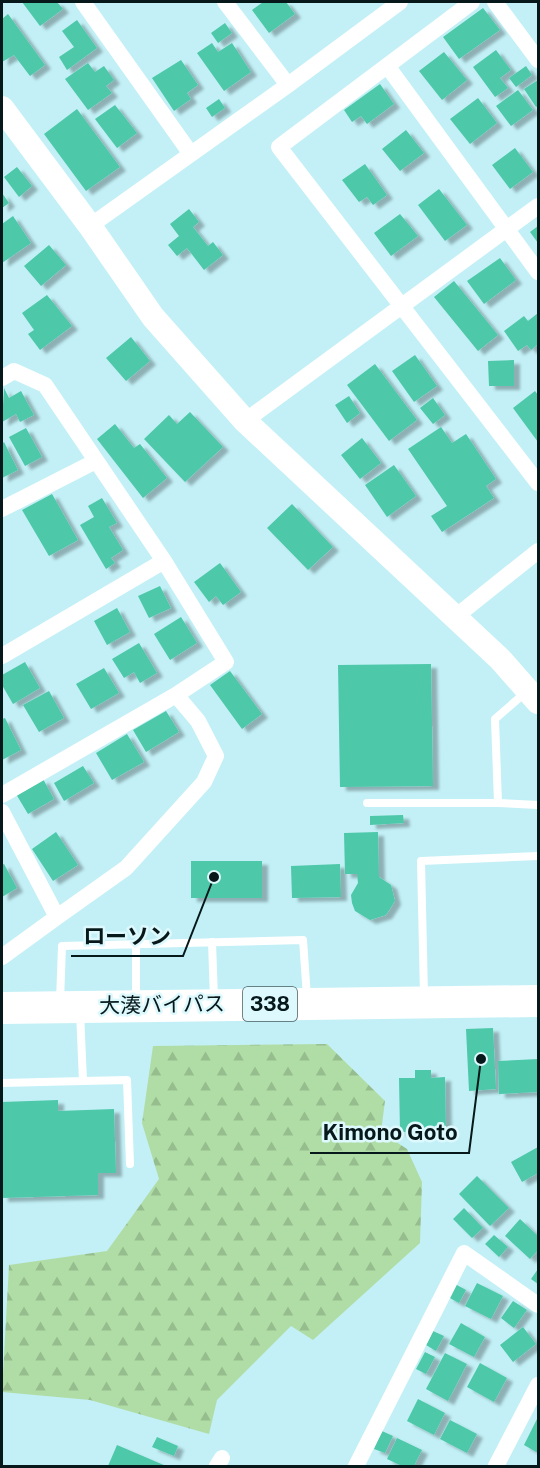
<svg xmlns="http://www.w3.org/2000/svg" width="540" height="1468" font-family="'Public Sans','Noto Sans JP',sans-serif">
	<defs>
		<pattern id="forest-firs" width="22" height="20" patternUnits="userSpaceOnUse" patternTransform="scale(1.5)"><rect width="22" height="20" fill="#b0dda5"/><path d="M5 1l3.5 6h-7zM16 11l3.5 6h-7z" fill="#96bd8d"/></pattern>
		<filter id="shadow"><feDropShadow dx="6" dy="4" stdDeviation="1.5" flood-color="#0004"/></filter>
	</defs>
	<rect width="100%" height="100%" fill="#c2f0f6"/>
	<path fill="url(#forest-firs)" d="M327 1044 385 1101 381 1132 407 1149 422 1182 420 1243 313 1340 291 1326 217 1400 209 1434 90 1400 2 1392 9 1265 107 1251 159 1179 142 1123 153 1046Z"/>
	<path fill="#4dc8a8" filter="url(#shadow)" d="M22 2H57L63 9 40 26Z
		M263 2H286L295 14 269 33 252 10Z
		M483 8 500 30 459 59 443 37Z
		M8 14 45 65 30 76 14 55 2 62V19Z
		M77 20 97 48 67 70 59 57 74 47 62 31Z
		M225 23 232 33 218 43 211 33Z
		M212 43 218 52 232 43 251 72 224 91 197 53Z
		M496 50 511 70 500 78 508 88 495 97 473 67Z
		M444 52 467 80 442 100 419 71Z
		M181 60 198 85 187 93 191 99 174 111 152 78Z
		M88 63 95 72 104 66 114 80 106 86 112 93 88 110 65 79Z
		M526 66 532 75 516 87 509 78Z
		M538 80V106L536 107 524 89Z
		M380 84 394 104 367 124 361 116 352 122 344 110Z
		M518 90 533 110 511 126 496 106Z
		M478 98 497 123 470 144 450 119Z
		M219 99 225 108 212 117 206 108Z
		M115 105 137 133 117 148 95 119Z
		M77 109 120 167 86 191 44 134Z
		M406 130 424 153 400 171 382 149Z
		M515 148 533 172 510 189 492 165Z
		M365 164 387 195 373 205 367 197 359 202 342 180Z
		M17 167 32 186 19 197 4 177Z
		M439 189 467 225 445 241 418 205Z
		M2 193 9 203 2 208Z
		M189 209 199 222 193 227 208 246 213 242 223 255 204 270 187 248 177 256 168 245 179 236 170 224Z
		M400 214 418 236 391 256 374 233Z
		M13 216 31 243 2 263V224Z
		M538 226V243L530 232Z
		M49 245 66 265 41 286 24 266Z
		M500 258 516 280 484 304 467 281Z
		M454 281 498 335 478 351 434 297Z
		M47 295 72 326 40 350 28 334 34 330 22 313Z
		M538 313V344L531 350 527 345 518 351 504 331 524 316 528 321Z
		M131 337 150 361 126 381 106 358Z
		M415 355 437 386 414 402 392 371Z
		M514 360V386H489L488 361Z
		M375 364 417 420 389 441 347 385Z
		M4 388 9 398 21 391 34 415 20 422 16 414 2 422Z
		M535 391 538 395V442L513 408Z
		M349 396 360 413 347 423 335 405Z
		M433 398 445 415 433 424 420 408Z
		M190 412 223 447 185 482 144 439 169 415 177 424Z
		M115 424 134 448 140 444 167 478 143 498 97 439Z
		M441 427 452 443 466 434 496 479 486 486 494 498 442 532 431 516 447 506 408 449Z
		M26 428 42 457 25 466 9 437Z
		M362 438 381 463 360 479 341 455Z
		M4 442 18 470 2 478V444Z
		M394 465 416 496 387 517 365 485Z
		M52 494 78 540 49 556 22 510Z
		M102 498 117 523 109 527 123 550 111 558 115 563 106 569 80 525 94 517 88 506Z
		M292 504 333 547 308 570 267 528Z
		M220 563 241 592 223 605 216 596 209 602 194 582Z
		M160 586 171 608 149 618 138 596Z
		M117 608 130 632 107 645 94 621Z
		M181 617 197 643 170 660 154 634Z
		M139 643 157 673 140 683 134 672 124 678 112 659Z
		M25 662 40 688 13 704 2 685V675Z
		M431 664 433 786 340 787 338 665Z
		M104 668 119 693 91 709 76 684Z
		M230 671 262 714 242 729 210 685Z
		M49 691 64 718 39 732 23 705Z
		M166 711 179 732 146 752 133 730Z
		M5 718 21 750 2 760V719Z
		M127 734 144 762 112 780 96 753Z
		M83 766 94 783 64 801 54 783Z
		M43 779 54 799 28 814 16 794Z
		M403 815 404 823 370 825V816Z
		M56 832 78 865 53 881 32 849Z
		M378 832 379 877 391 885 395 901 386 915 370 920 355 911 352 903 351 895 358 883 357 874H345L344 833Z
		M191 861H262V898H191Z
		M4 864 17 888 2 897V865Z
		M340 864 341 897 292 898 291 866Z
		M493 1028 496 1089 469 1091 466 1029Z
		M538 1059V1092L499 1094 498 1061Z
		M415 1070H431V1078L445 1077 446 1132H400L399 1078H415Z
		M58 1100V1111L114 1109 116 1173H98V1195L2 1198V1102Z
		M538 1147V1173L522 1182 511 1162Z
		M477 1176 509 1208 490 1226 459 1194Z
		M464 1208 483 1228 472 1238 453 1219Z
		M520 1219 538 1236V1250L530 1259 505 1236Z
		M494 1235 508 1247 499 1257 485 1244Z
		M538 1269V1284L531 1279Z
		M477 1283 503 1296 491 1319 465 1306Z
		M455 1284 466 1290 459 1303 448 1297Z
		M513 1301 527 1310 514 1328 501 1318Z
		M461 1323 485 1337 474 1357 449 1344Z
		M523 1327 536 1344 513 1362 500 1345Z
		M433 1331 444 1336 436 1351 426 1345Z
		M425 1352 435 1357 426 1374 416 1369Z
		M445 1353 467 1364 448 1401 426 1389Z
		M480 1363 507 1378 494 1402 467 1387Z
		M418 1399 445 1413 434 1435 407 1421Z
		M538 1417V1453L524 1445Z
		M450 1420 477 1434 467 1453 440 1439Z
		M382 1431 393 1436 385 1453 374 1449Z
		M157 1437 178 1446 174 1456 152 1447Z
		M397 1438 422 1450 414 1466H402L387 1459Z
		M117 1445 166 1466H108Z"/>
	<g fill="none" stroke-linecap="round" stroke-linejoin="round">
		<path stroke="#fff" stroke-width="8" d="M526 692 495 719 498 803 538 805
			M367 803H498
			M212 942 214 999
			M424 996 421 861 538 856
			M136 999V944
			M60 1001 62 946 303 940 307 997
			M83 1081 127 1080 130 1164
			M2 1083 83 1081 80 1012"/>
		<path stroke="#fff" stroke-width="16" d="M83 2 191 154
			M225 2 288 85
			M472 2 279 147 538 483
			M495 2 538 60
			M388 67 538 272
			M90 226 288 85 400 2
			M2 378 14 371 45 385 164 561 226 662 176 695 2 795
			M245 421 538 206
			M2 509 96 461
			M454 618 538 551
			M2 656 164 561
			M2 812 57 917 2 957
			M57 917 126 868 204 782 216 756 198 721 176 695
			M217 1466 222 1458
			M356 1466 464 1253 538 1305
			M496 1466 538 1385"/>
		<path stroke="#fff" stroke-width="24" d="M2 108 90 226 153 317 245 421 500 659 538 702"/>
		<path stroke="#fff" stroke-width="32" d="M2 1008 538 1001"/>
	</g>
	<g text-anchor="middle" stroke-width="5" stroke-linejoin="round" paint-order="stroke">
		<rect fill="#def9fd" stroke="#475c5e" stroke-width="1.5" x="243" y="987" width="54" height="34" rx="4.5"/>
		<g font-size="20" font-weight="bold" fill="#06181a">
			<text x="270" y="1011">338</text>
		</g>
		<g font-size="21" fill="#06181a" stroke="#def9fd">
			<text transform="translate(162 1005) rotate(-1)" y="7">大湊バイパス</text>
		</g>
	</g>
	<path fill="none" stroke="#06181a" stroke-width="2" d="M214 877L183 956H71M481 1059L469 1153H310"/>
	<g fill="#06181a" stroke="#def9fd" stroke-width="2">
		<circle cx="214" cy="877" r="6"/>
		<circle cx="481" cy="1059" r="6"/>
	</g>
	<g font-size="22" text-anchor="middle" font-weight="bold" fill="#06181a" stroke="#def9fd" stroke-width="5" stroke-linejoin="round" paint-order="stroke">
		<text x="127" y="944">ローソン</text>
		<text x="390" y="1140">Kimono Goto</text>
	</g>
	<rect width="540" height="1468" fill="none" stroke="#06181a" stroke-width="6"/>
</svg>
